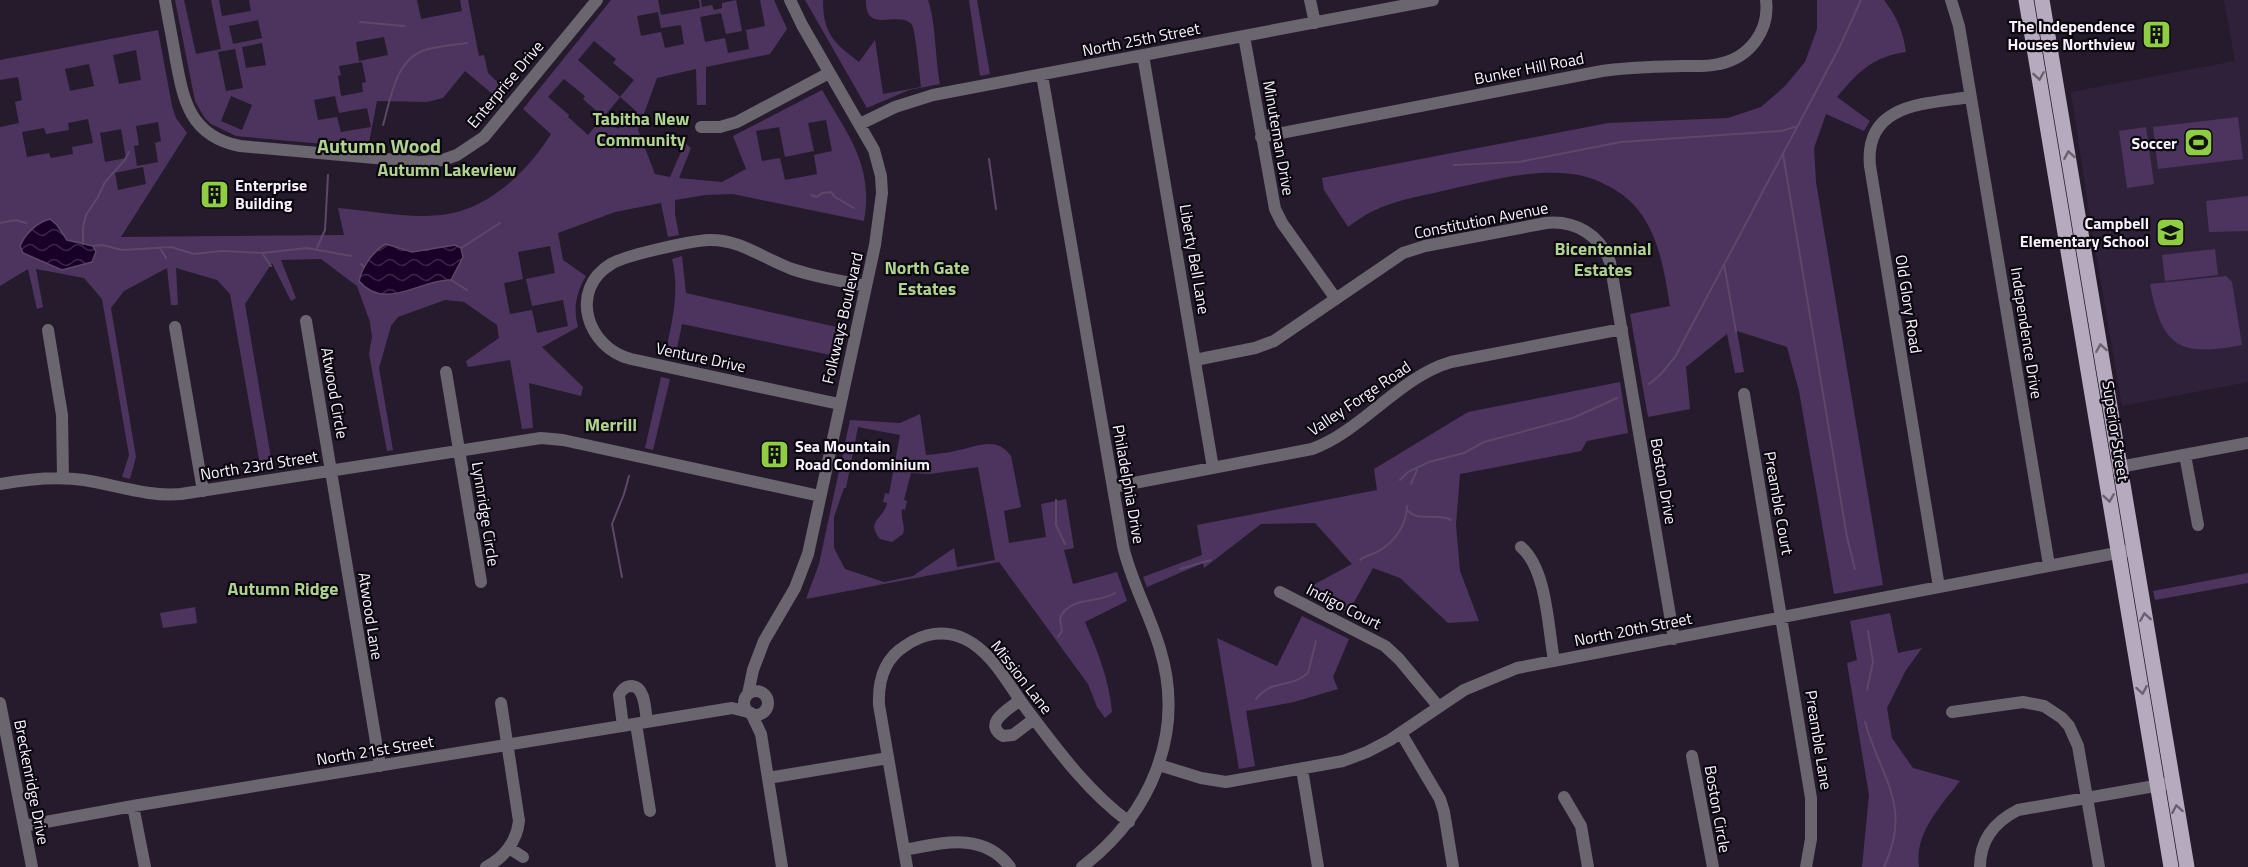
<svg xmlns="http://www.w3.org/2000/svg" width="2248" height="867" font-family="'Titillium Web',sans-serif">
	<defs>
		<pattern id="water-waves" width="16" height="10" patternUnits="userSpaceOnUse" patternTransform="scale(1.5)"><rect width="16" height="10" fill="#190028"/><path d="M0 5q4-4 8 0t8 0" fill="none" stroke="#3b2648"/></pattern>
	</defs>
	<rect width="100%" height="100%" fill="#261b2d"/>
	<path fill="#30213a" d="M2224 0H2248V382L2122 406 2090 218 2071 92 2235 61Z"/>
	<path fill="#4d345f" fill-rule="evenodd" d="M175 0H184L196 54 221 49 211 0H219L222 16 251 11 249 0H417L421 19 462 11 460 0H468L479 56 484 55 488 73 508 92 501 101 465 71 443 98 427 102 377 101 368 148 236 136 211 124 204 117 195 101ZM258 20 262 38 233 44 229 26ZM384 37 388 55 359 61 356 42ZM262 43 266 65 246 68 242 47ZM235 49 243 88 226 91 218 52ZM362 62 366 82 362 83 363 92 341 96 338 76 341 75 339 66ZM231 96 252 105 242 130 221 121ZM335 96 339 113 367 108 371 127 341 132 337 117 318 120 314 100Z
		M611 0H658L661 15 700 8 699 0H701L702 7 712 5 714 10 722 8V3L736 0 742 31 726 34 721 13 700 17 705 42 725 38 728 53 749 49 746 30 765 26 760 0H774L787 29 770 54 706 67V105H697L696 69 657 78 638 130 655 174 670 177 685 143 691 148 679 178 722 182 746 169 733 136 822 90C848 135 874 166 864 221L733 194 705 195 675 200V214L679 235 668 237 661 203 615 212 558 233 563 260 586 276C576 293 573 308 578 327L542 347 583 387 581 396 529 383 533 428 522 429 510 360 468 367 466 361 499 338 497 325 464 302 445 300 398 317 391 326 379 368 393 450 387 451 369 354 372 337 370 322 357 286 321 259 281 260 296 298 291 301 272 263 245 304 273 470 261 471 230 294 217 280 176 268 178 305H171L167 268 124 291 111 308 136 457 130 479 122 477 129 455 102 299 84 278 36 269 43 307 37 309 28 269 0 286V127L19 123 15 102 22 100 18 77 0 80V60L158 30 172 106 176 118 187 133 121 237 344 235 338 208C375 211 417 221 453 213 495 203 529 169 551 134L523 109ZM658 12 661 28 681 25 684 44 665 48 661 32 641 36 637 16ZM594 41 616 59 613 63 634 80 620 97 578 60ZM136 50 141 80 119 84 113 55ZM89 64 94 86 70 91 65 69ZM564 79 585 96 583 99 603 117 588 135 568 117 569 115 548 97ZM620 97 635 110 618 129 604 117ZM88 119 93 143 72 147 73 154 51 158 49 153 27 157 22 132 44 128 46 134 69 130 68 123ZM826 120 832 151 814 155 817 174 785 180 780 158 762 161 756 131 779 127 785 157 814 151 808 123ZM158 122 161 141 155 143 158 162 137 166 134 146 139 145 136 126ZM121 129 126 158 105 162 100 133ZM143 167 146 184 118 190 115 173ZM550 246 555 273 526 279 532 306 563 300 568 326 537 333 532 310 510 314 504 283 523 279 518 252Z
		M805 0H823C823 34 834 43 859 62L875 40 883 94 921 87C920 78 915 28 912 25 899 9 865 36 866 0H928C936 23 935 58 940 84L909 90 867 108Z
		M969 0H977L990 74 980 76Z
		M1817 0H1884C1897 17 1903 31 1906 52 1872 57 1858 72 1837 97L1870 121 1864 131 1826 114 1814 148 1816 182 1883 585 1834 594 1799 391 1787 347 1737 331 1744 372 1735 373 1727 334 1686 367 1690 409 1648 417 1630 314 1670 306C1664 270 1659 232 1633 204 1619 189 1592 176 1572 174 1532 169 1494 180 1455 188 1427 195 1397 199 1371 212 1363 216 1355 222 1348 227L1324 190 1322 178 1608 123 1728 118 1761 107 1785 86 1805 62 1817 29Z
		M2238 117 2243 159 2158 169 2153 127Z
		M2146 127 2154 184 2127 188 2119 131Z
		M2248 196V231L2209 232 2206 201Z
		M2215 249 2218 275 2165 281 2162 255Z
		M682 256 686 293 841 328 835 356 682 324 675 358 665 355C672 322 680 292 672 259Z
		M2226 276 2232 282 2242 345C2180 357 2162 348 2150 284Z
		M661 377 670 379 653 450 645 448Z
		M1620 382 1628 433 1587 441 1581 451 1460 474 1456 525 1460 571 1479 621 1448 623 1400 578 1373 568 1348 613 1311 595 1306 589 1352 564 1315 523 1261 524 1204 568 1203 563 1147 587 1143 577 1202 555 1197 525 1377 490 1374 469 1468 412Z
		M920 414 926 455C937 454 948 453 959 450 978 446 997 436 1011 456L1021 507 1004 511 1009 543 1046 537 1041 504 1066 499 1074 548 1064 550 1073 584 1117 572 1127 601 1085 622C1098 652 1109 679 1112 712L1105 718 1097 707 1088 684 999 562 806 599 819 564 850 420 900 423ZM858 427 900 435 889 494 885 493 883 502 887 503C884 519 865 521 880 539L892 542 903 534C906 525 900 518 902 509L905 510 907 501 904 500 911 473 930 474 978 467 995 560 957 567 954 548 913 576 884 582 845 569 834 548V517L844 488H846Z
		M2248 573V583L2155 600 2153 591Z
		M195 607 197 623 163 628 160 613Z
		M1890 613 1898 653 1922 648 1906 670 1887 708 1892 738 1913 768 1960 781C1941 806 1914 833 1919 867H1862L1869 795 1847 663 1857 660 1850 621Z
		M1302 616 1349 639 1333 677 1338 689 1294 702 1246 711 1255 766 1239 769 1217 638 1277 666Z"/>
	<path fill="url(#water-waves)" stroke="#5c4868" stroke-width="1.5" d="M50 219 57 225 67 240 93 246 96 252 92 262 62 270 23 253 20 246C25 234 37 222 50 219Z
		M386 244 412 252 455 245 461 248 463 257 451 280C421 279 385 312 359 281 362 267 373 251 386 244Z"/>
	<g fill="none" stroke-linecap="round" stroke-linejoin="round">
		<path stroke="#5c4868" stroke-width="2" d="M360 22 404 26
			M383 125C391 98 395 60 425 50 439 46 454 45 467 43
			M1783 154 1847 537 1855 569
			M989 159 996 209
			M1454 165 1519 162 1621 142 1781 131 1798 126
			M811 195 817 197 822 193 831 192 835 197 854 208
			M0 223 16 220 26 223
			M83 244V227L86 215 98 197 105 182 124 161 129 152
			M93 246 102 245 122 250 171 247 194 254 222 251 262 253 307 248 351 256
			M160 248 166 258
			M317 248 325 230 328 175
			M461 248 500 223
			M262 253 271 266
			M361 264 364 267
			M1724 264 1736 332
			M451 280 467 290
			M1649 384 1660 375 1675 357 1839 48 1861 0
			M1400 480 1408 472 1429 462 1464 453 1484 442 1573 418 1617 398
			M1411 484 1417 470
			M1056 500V525L1065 544
			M1407 510C1419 523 1435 512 1451 520
			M1360 560C1365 556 1371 555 1377 552 1394 543 1407 525 1407 506
			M1180 569 1211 560
			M622 577 612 524 624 494 629 476
			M1058 637 1062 631 1060 618C1069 596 1098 604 1115 593
			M1867 690 1873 662 1868 631
			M1256 699C1272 678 1291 689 1308 673L1316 641
			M1865 722C1880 776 1913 806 1884 867"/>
		<path stroke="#6a656f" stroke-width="12" d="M165 0C168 18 172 37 175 55 183 99 189 136 240 146L420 162 443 160 457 155 484 137 597 0
			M1310 0 1315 23
			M1951 0 1959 26 2049 565
			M1244 36 1275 209 1282 223 1336 299
			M1143 55 1213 468
			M1042 75 1123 546C1131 582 1150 614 1160 649 1186 734 1150 815 1082 867
			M860 124 895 107 933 95 1433 0
			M701 127H720L737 122 829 73
			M1261 137 1602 71C1629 67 1655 67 1681 66 1693 66 1707 67 1719 64 1749 58 1770 31 1766 0
			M306 321 380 766
			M175 327 203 491
			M48 330 62 415 63 478
			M1195 360 1255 348 1274 341 1403 253 1425 246 1546 223C1575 220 1600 235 1610 262L1674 639
			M446 372 481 582
			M1744 394 1811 798V839L1806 867
			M839 404 631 359C587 348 568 290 611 264 626 255 690 241 709 240 740 239 764 259 792 269 816 277 841 281 866 286
			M2185 455 2198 525
			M2114 468 2248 443
			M0 484C28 479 55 476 84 480 116 485 148 497 181 494L541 438 563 440 820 496
			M1113 487 1312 449C1362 431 1399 377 1451 362L1622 329
			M1521 547C1547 569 1548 628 1554 661
			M1939 587 1870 166C1864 103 1925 104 1970 97
			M1280 592 1385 646 1399 659 1438 706
			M744 703a12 12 0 1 1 24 0a12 12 0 1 1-24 0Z
			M748 694 753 670 764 641 795 588 808 554 875 245 882 193 881 176 874 150 802 25 790 0
			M1020 700C1009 709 982 723 1003 736L1013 735 1034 719
			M0 703 32 867
			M1952 712 2023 702 2044 706 2062 718 2069 726 2078 746 2099 867
			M751 713 761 734 782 867
			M636 724 650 811
			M623 726 619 695C622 690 625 686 632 686 646 687 645 712 647 722
			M1401 733 1440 799 1444 812 1453 867
			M1692 756 1713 867
			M1159 765 1201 778 1226 782 1343 761 1367 752 1390 740 1464 690 1517 668 2127 551
			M1302 769 1318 867
			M768 778 888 758
			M1564 797 1581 826 1588 867
			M133 806 145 867
			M24 826 133 806 732 708 748 712
			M509 848 523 857
			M904 850C942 843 983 831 1010 867
			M486 867C504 858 517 841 519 821L501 703
			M907 867 879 705C878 682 884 659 905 646 923 633 945 629 965 639 992 652 1008 684 1025 707 1056 748 1087 791 1129 822
			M1980 867C1980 840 1994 822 2018 810L2166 784"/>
		<path stroke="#b6aabf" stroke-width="15" d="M2026 0 2171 867
			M2042 0 2187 867"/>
	</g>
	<defs><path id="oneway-chevron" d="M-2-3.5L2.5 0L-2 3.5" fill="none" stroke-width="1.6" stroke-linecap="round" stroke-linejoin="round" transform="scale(1.5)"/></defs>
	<g stroke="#6a6170">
		<use href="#oneway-chevron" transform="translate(2039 76) rotate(81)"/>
		<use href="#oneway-chevron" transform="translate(2069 155) rotate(-100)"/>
		<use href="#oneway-chevron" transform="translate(2101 348) rotate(-99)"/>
		<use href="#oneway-chevron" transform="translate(2109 498) rotate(81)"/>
		<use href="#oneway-chevron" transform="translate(2145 617) rotate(-99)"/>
		<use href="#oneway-chevron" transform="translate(2142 690) rotate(80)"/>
		<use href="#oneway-chevron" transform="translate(2177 809) rotate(-100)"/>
	</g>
	<defs>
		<symbol id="building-square" viewBox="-11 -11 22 22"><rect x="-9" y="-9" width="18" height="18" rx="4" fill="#8fcd42" stroke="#0c0810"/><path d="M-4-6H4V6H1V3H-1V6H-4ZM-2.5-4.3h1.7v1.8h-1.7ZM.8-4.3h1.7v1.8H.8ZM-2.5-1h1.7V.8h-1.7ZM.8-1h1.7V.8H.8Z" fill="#111"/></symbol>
		<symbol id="stadium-square" viewBox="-11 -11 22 22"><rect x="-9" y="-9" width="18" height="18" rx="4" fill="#8fcd42" stroke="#0c0810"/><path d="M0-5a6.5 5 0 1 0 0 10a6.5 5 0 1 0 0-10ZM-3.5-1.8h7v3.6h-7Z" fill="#111"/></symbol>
		<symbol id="school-square" viewBox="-11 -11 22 22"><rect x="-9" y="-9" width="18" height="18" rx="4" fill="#8fcd42" stroke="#0c0810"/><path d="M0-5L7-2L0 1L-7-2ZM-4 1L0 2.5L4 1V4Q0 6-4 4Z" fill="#111"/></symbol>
	</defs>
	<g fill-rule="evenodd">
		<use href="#building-square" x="2140" y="18" width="33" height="33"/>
		<use href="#stadium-square" x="2182" y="126" width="33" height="33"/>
		<use href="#building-square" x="198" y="178" width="33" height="33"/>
		<use href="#school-square" x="2154" y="216" width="33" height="33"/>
		<use href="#building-square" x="758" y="438" width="33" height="33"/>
	</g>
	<g text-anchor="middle" stroke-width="4.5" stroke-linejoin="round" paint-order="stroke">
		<g font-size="16" font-weight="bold" fill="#f8f1fe" stroke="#0c0810" text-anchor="end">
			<text x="2135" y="32">The Independence<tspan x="2135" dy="18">Houses Northview</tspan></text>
			<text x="2177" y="149">Soccer</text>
			<text x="235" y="191" text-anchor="start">Enterprise<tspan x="235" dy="18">Building</tspan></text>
			<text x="2149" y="229">Campbell<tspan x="2149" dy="18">Elementary School</tspan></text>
			<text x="795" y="452" text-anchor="start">Sea Mountain<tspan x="795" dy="18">Road Condominium</tspan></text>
		</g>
		<g font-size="16" fill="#f8f1fe" stroke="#0c0810">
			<text transform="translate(1141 39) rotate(-11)" y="6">North 25th Street</text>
			<text transform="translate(1529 68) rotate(-11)" y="6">Bunker Hill Road</text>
			<text transform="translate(505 84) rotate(-50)" y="6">Enterprise Drive</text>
			<text transform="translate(1279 138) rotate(80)" y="6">Minuteman Drive</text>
			<text transform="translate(1481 220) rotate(-11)" y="6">Constitution Avenue</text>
			<text transform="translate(1195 259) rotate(80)" y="6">Liberty Bell Lane</text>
			<text transform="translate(1909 304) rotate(81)" y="6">Old Glory Road</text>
			<text transform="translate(842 318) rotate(-77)" y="6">Folkways Boulevard</text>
			<text transform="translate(2027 333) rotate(81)" y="6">Independence Drive</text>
			<text transform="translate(701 357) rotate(12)" y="6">Venture Drive</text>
			<text transform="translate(335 393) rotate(80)" y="6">Atwood Circle</text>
			<text transform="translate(1359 398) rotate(-34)" y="6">Valley Forge Road</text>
			<text transform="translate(2116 431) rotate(81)" y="6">Superior Street</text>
			<text transform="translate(259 465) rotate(-9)" y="6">North 23rd Street</text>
			<text transform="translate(1664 481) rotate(80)" y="6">Boston Drive</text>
			<text transform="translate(1129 484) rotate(80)" y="6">Philadelphia Drive</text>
			<text transform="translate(1779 503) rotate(80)" y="6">Preamble Court</text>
			<text transform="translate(486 514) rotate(81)" y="6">Lynnridge Circle</text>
			<text transform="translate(1344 606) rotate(27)" y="6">Indigo Court</text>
			<text transform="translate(371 616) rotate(81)" y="6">Atwood Lane</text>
			<text transform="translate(1633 629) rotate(-11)" y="6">North 20th Street</text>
			<text transform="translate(1022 677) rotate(52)" y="6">Mission Lane</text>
			<text transform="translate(1819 740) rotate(81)" y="6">Preamble Lane</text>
			<text transform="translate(375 750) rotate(-9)" y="6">North 21st Street</text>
			<text transform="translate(32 782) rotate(79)" y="6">Breckenridge Drive</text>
			<text transform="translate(1718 809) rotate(80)" y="6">Boston Circle</text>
		</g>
		<g font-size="18" font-weight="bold" fill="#afd38e" stroke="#0c0810">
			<text x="641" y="125">Tabitha New<tspan x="641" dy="21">Community</tspan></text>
			<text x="447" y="176">Autumn Lakeview</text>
			<text x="1603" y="255">Bicentennial<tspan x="1603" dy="21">Estates</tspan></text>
			<text x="927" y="274">North Gate<tspan x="927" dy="21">Estates</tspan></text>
			<text x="611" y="431">Merrill</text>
			<text x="283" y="595">Autumn Ridge</text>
		</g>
		<g font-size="20" font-weight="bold" fill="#afd38e" stroke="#0c0810">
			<text x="379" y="153">Autumn Wood</text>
		</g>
	</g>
</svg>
